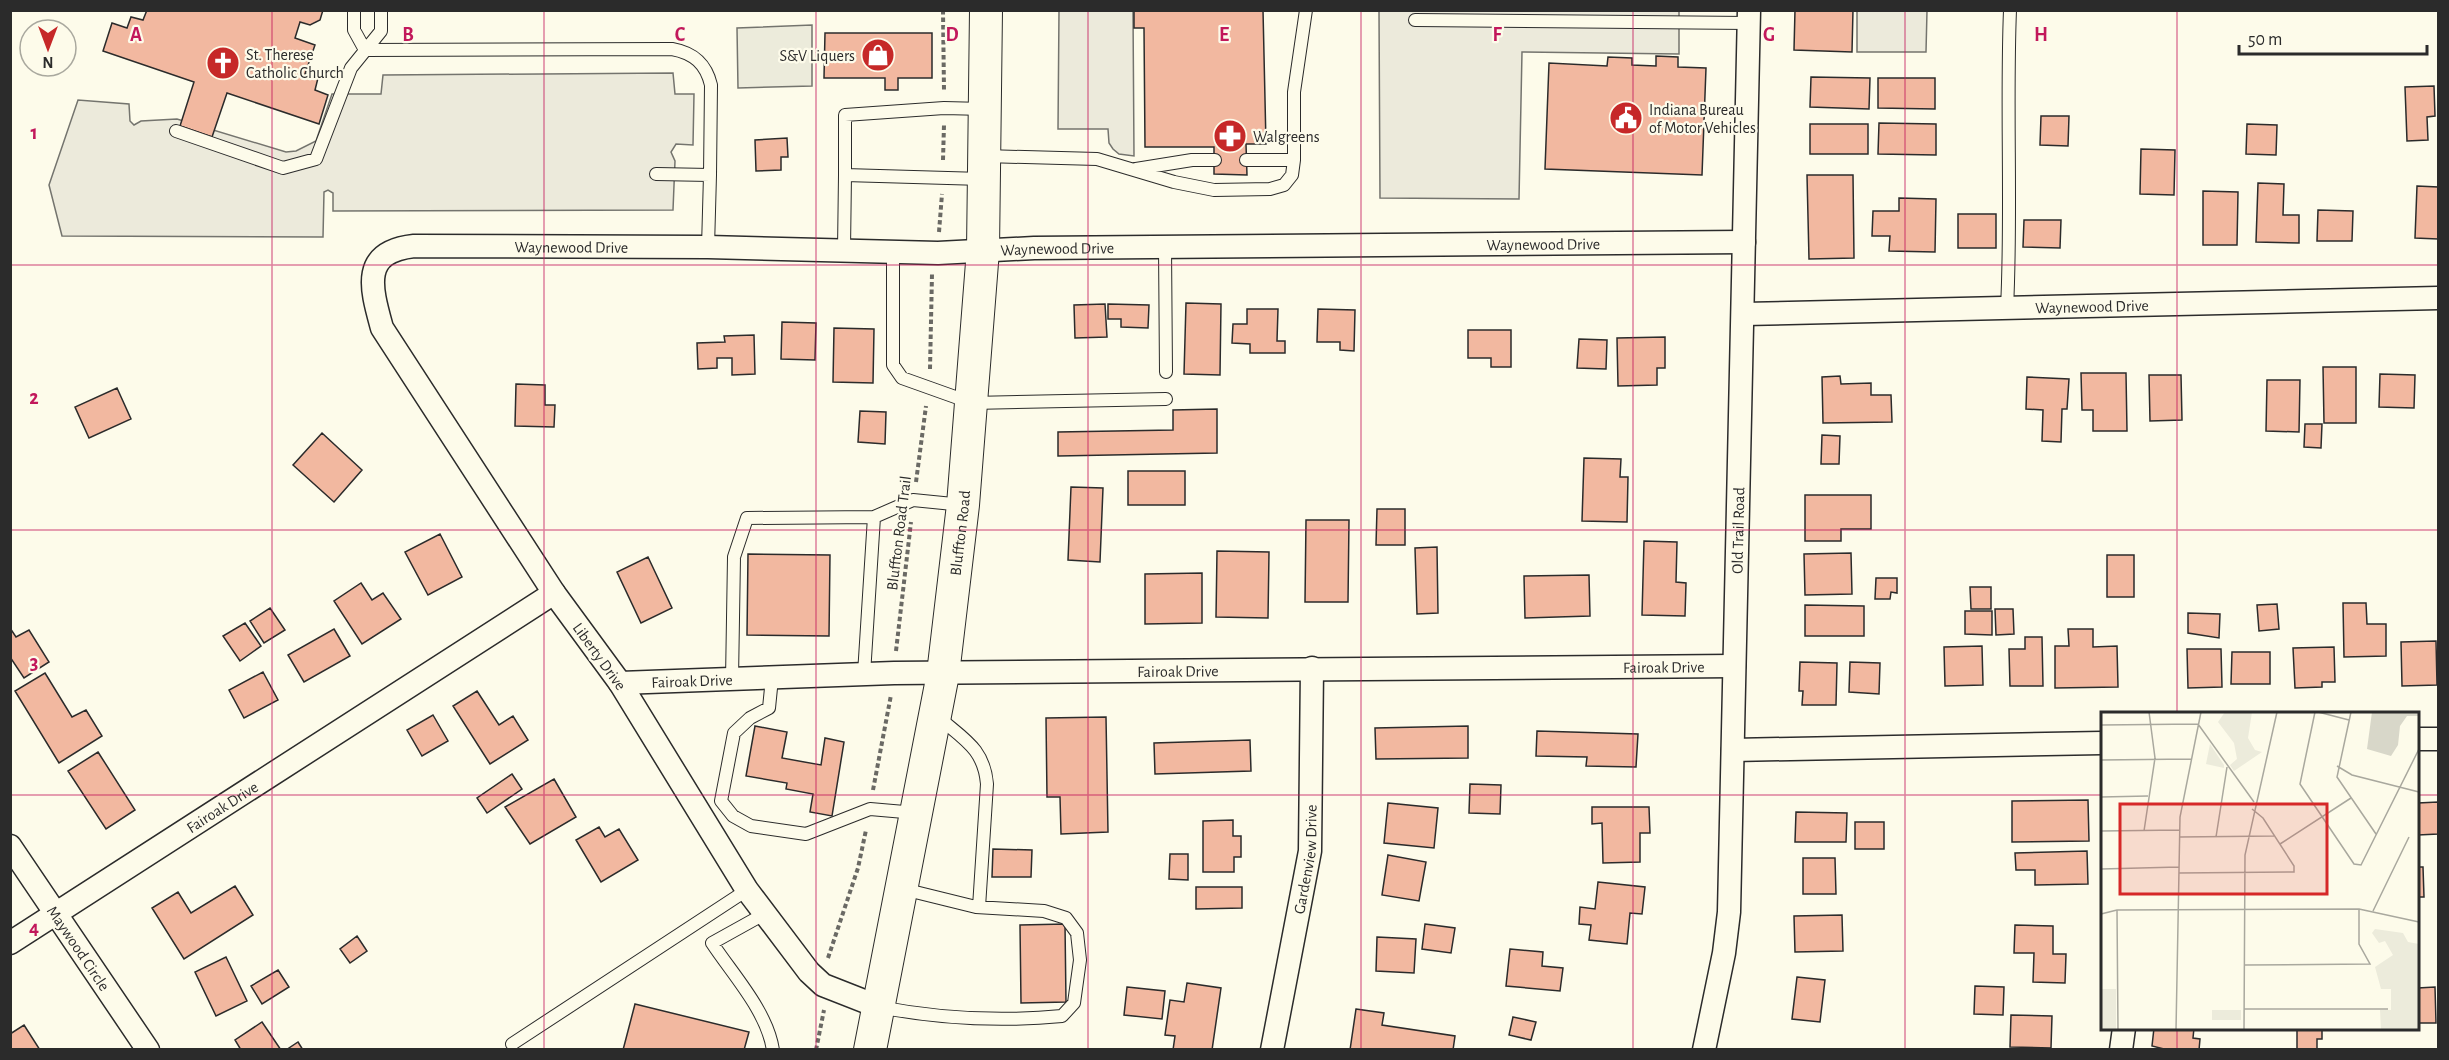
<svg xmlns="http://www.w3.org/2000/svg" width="2449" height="1060" font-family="'Alegreya Sans',sans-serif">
	<rect width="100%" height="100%" fill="#fdfbea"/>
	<path fill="#ecebdb" stroke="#74746e" stroke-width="1.5" d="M812 25V86L738 88 737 28Z"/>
	<path fill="#eceadb" stroke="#74746e" stroke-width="1.5" d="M1059 11H1133L1134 156 1119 154 1113 149 1109 143 1108 129H1058Z
		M1379 11H1679V54L1522 52 1519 199 1380 198Z
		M1857 11H1927L1926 52H1857Z
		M673 73 675 94H694L693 145 676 144 671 152 675 161 673 210 333 211V193L328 190 324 192 323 237 62 236 49 185 78 100 129 104 130 121 134 125 141 121 177 119 286 152 296 151 316 141 332 94H381L383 75Z"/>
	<path fill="#f2b8a0" stroke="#2b2b2b" stroke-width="1.5" d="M147 10H323L320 20 310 25 300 22 295 38 315 45 305 74 318 78 315 90 328 95 319 124 227 93 212 137 180 126 194 82 103 51 112 23 127 28 131 17 143 20Z
		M1134 10H1263L1266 144H1246L1247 175 1214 174V147H1145L1144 28H1134Z
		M1795 10H1853L1852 52 1794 50Z
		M825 33H932V78H898V90H885V78H824Z
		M1656 56 1678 57V67L1706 68 1702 175 1545 169 1549 63 1607 66 1608 57 1632 58V65L1656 66Z
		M1811 77 1870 78 1869 109 1810 107Z
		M1878 78H1935V109L1878 108Z
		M2434 86 2435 116 2427 117 2428 140 2407 141 2405 87Z
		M2041 116H2069L2068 146 2040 145Z
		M1879 123 1936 124V155L1878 154Z
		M1810 124H1868V154H1810Z
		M2247 124 2277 125 2276 155 2246 154Z
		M787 138 788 157H781V170L756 171 755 140Z
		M2141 149 2175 150 2174 195 2140 194Z
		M1807 175H1853L1854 258 1809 259Z
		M2258 183 2284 184 2283 215H2299V243L2256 242Z
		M2417 186 2438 187V239L2415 238Z
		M2203 191 2238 192 2237 245H2203Z
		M1899 198 1936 199 1935 252 1889 251 1890 236H1872L1873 211H1899Z
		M2318 210 2353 211 2352 241H2317Z
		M1958 214H1996V248H1958Z
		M2024 220H2061L2060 248 2023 247Z
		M1186 303 1221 304 1220 375 1184 374Z
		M1105 304 1107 337 1075 338 1074 305Z
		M1108 304 1149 305 1148 328 1121 327V319H1108Z
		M1247 309H1278L1277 341H1285V353H1250V344L1232 343 1233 324H1247Z
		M1318 309 1355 310 1354 351 1340 350V342H1317Z
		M782 322 816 323 815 360 781 359Z
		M834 328 874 329 873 383 833 382Z
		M1468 330H1511V367H1491V358H1468Z
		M754 335 755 374 732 375V358H717V368L698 369 697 343 725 342 724 336Z
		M1665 337V368H1657V385L1618 386 1617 338Z
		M1579 339 1607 340 1606 369 1577 368Z
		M2323 367H2356V423H2324Z
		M2081 373H2126L2127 431H2093V410H2082Z
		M2380 374 2415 375 2414 408 2379 407Z
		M2149 375H2181L2182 420 2150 421Z
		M1840 376 1841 384 1871 383V395H1891L1892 422 1823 423 1822 377Z
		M2027 377 2069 379 2067 409H2062L2061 442 2042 441 2043 410 2026 409Z
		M2267 380H2300L2299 432 2266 431Z
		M516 384 545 385V405H555L554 427 515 426Z
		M117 388 131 419 89 438 75 407Z
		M1217 409V453L1058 456V432L1173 430V410Z
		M860 411 886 412 885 444 858 442Z
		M2305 424H2322L2321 448 2304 447Z
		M322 433 362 470 334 502 293 465Z
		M1822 435 1840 436 1839 464H1821Z
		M1584 458 1621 459 1620 477H1628L1627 522 1582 521Z
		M1128 471H1185V505H1128Z
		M1071 487 1103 488 1100 562 1068 560Z
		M1805 495H1871V529H1841V541H1805Z
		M1377 509H1405V545H1376Z
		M1306 520H1349L1348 602H1305Z
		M440 534 462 577 428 595 405 552Z
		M1644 541 1677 542 1676 582 1686 583 1685 616 1642 615Z
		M1437 547 1438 613 1417 614 1415 548Z
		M1217 551 1269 552 1268 618 1216 617Z
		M1851 553 1852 594 1805 595 1804 554Z
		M748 554 830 555 829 636 747 635Z
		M2107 555H2134V597H2107Z
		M648 557 672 608 641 623 617 572Z
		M1202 573V623L1145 624V574Z
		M1589 575 1590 616 1525 618 1524 576Z
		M1876 578H1897V593L1891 592 1890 599H1875Z
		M361 583 372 600 383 593 401 619 362 644 334 601Z
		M1970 587H1991V609H1971Z
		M2343 603H2366L2367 624H2386V656L2344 657Z
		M2277 604 2279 629 2259 631 2257 605Z
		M1805 605 1864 606V636H1805Z
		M270 608 285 630 264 643 250 621Z
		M1995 609H2013L2014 634 1996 635Z
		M1965 611H1992V635L1965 634Z
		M2188 613 2220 614 2219 638 2188 633Z
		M245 623 261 646 240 661 223 636Z
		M10 628 16 637 29 630 49 662 24 678 10 657Z
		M334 629 350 656 304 682 288 655Z
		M2068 629H2093V647L2117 646 2118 687 2055 688V646H2069Z
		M2025 637H2042L2043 686H2010L2009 649H2025Z
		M2436 641 2437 685 2402 686 2401 642Z
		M1982 646 1983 685 1945 686 1944 647Z
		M2334 647 2335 682H2322V687L2295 688 2293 648Z
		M2187 649H2221L2222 687 2188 688Z
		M2232 652H2270V684H2231Z
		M1800 662 1837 663 1836 705H1802L1803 691H1799Z
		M1850 662 1880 663 1879 694 1849 692Z
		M263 672 278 700 244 718 229 690Z
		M45 673 72 717 86 710 102 736 59 763 15 691Z
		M477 691 499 725 513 716 528 740 490 764 453 706Z
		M433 715 448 741 422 756 407 730Z
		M1106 717 1108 832 1061 834 1060 797H1047L1046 718Z
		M755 726 787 732 782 758 821 765 825 738 844 742 832 816 810 812 813 794 786 789 787 783 746 776Z
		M1468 726V758L1376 759 1375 728Z
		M1537 731 1638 734 1636 767 1586 766 1587 757 1536 756Z
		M1250 740 1251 771 1155 774 1154 743Z
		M98 752 135 810 106 829 68 771Z
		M512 774 522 789 487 813 477 798Z
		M554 779 576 817 530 844 505 807Z
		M1470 784 1501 785 1500 814 1469 813Z
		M2088 800 2089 841 2012 842V801Z
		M2438 802V834L2418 835V803Z
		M1388 803 1438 808 1434 848 1384 843Z
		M1592 807H1649L1650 833H1640V862L1603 863 1602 823 1592 824Z
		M1796 812 1847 813 1846 842H1795Z
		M1233 820V836H1241V857H1234V872H1203V821Z
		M1855 822H1884V849H1855Z
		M599 827 605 837 619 829 638 860 601 882 576 840Z
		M993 849 1032 850 1031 877H992Z
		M2087 851 2088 884 2035 885V870H2016L2015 853Z
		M1170 854H1188V880L1169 879Z
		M1388 855 1426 862 1419 901 1382 895Z
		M1803 858H1835L1836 894H1803Z
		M2418 867H2423L2424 897H2418Z
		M1598 882 1645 887 1642 914 1630 913 1627 944 1589 940 1591 925 1579 924 1580 907 1595 909Z
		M235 886 253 915 184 959 152 908 178 892 191 913Z
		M1196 887H1242V908L1196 909Z
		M1842 915 1843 951 1795 952 1794 916Z
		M1065 924 1066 1002 1021 1003 1020 925Z
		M1425 924 1455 928 1451 953 1422 949Z
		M2015 925 2053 926V954H2066L2065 983 2033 982 2034 953H2014Z
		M357 936 367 951 350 963 340 949Z
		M1377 937 1416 939 1414 973 1376 971Z
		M1510 949 1543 952 1542 966 1563 968 1560 991 1506 986Z
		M226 957 247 1001 216 1016 195 972Z
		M278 970 289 987 262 1004 251 986Z
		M1797 977 1825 980 1820 1022 1792 1019Z
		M1187 983 1221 988 1212 1050H1173L1175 1036 1165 1035 1170 1000 1184 1002Z
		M1975 986 2004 987 2003 1015 1974 1014Z
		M1127 987 1165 991 1162 1019 1124 1015Z
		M2435 987 2436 1023H2418V988Z
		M635 1004 749 1032 744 1050H623Z
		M1356 1009 1384 1013 1382 1025 1455 1036 1453 1050H1350Z
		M2011 1015 2052 1016 2051 1048 2010 1047Z
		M1513 1017 1536 1022 1531 1040 1509 1035Z
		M262 1022 281 1050H241L235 1040Z
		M24 1025 40 1050H10V1034Z
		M2154 1028H2194L2193 1038 2200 1039 2199 1050H2168L2152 1046Z
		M2297 1028H2322V1039H2317V1050H2297Z
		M298 1042 303 1050H286Z"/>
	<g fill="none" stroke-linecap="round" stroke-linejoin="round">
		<defs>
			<path id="lane" d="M354 10V30L365 50
				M1415 20 1749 23
				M365 50 672 49C694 53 706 64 711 85L710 175
				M176 131 283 168 316 159 351 68 381 31V10
				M985 156 1097 159 1174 182 1214 190 1270 189 1284 185 1292 175 1294 160V92L1306 10
				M1246 160H1294
				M1136 169 1192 160H1215
				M656 174 710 175 708 247
				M845 175V115L944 108 984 109
				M1165 247 1166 372
				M844 249 845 175 982 179
				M893 251V365L902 378 972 403 1166 399
				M2007 308C2012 209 2006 110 2010 10
				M864 674 874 517 913 500 963 505
				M772 678 769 708 750 718 734 733 721 801 733 816 751 826 806 834 870 809 916 813
				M732 679 734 557 747 518 874 517
				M937 716C963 739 984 748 987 784L979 907
				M766 913 712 943C733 975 767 1011 773 1050
				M879 1007C941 1019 999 1022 1062 1016L1074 1003 1080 960 1077 933 1066 918 1044 911 976 907 903 889
				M512 1044 747 890"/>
			<g id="street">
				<path id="s1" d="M1744 314 2438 298"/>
				<path id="s2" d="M620 683 894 673 1734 666"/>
				<path d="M2418 739H2438"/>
				<path d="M1733 750 2102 743"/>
				<path id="s3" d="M10 846 148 1050"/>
				<path id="s4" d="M10 943 554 593"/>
				<path id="s5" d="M879 1007 823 985 809 972 747 890 620 683 554 593 382 328C371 288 360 252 414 246L708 247 938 253 1034 248 1744 242"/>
				<path id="s6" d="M1272 1050 1310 851 1312 668"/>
				<path id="s7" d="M1704 1050 1724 953 1729 912 1749 10"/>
				<path d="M2121 1050 2124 1028"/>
			</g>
			<g id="secondary">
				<path id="s8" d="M870 1050 943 674 963 505 983 250 986 10"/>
			</g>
		</defs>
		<use href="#lane" stroke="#2b2b2b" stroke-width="14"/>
		<use href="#street" stroke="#2b2b2b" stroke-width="25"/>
		<use href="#secondary" stroke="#2b2b2b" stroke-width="34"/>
		<path stroke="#6a6964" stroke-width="4" stroke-dasharray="4.5 3" stroke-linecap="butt" d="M943 10 944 91
			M943 160 944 125
			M939 232 942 194
			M930 369 932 274
			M916 482 926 406
			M896 651 911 522
			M873 790 891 695
			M828 958 858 868 866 830
			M816 1050 824 1010"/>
		<use href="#lane" stroke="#fdfbea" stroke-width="12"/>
		<use href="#street" stroke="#fdfbea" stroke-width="22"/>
		<use href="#secondary" stroke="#fdfbea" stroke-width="32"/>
	</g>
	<path fill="none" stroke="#c2185b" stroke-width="1.5" stroke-opacity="0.55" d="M272 10V1050M544 10V1050M816 10V1050M1088 10V1050M1361 10V1050M1633 10V1050M1905 10V1050M2177 10V714M10 265H2438M10 530H2438M10 795H2102M2418 795H2438M2177 1028V1050"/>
	<defs>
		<symbol id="shop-disc" viewBox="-11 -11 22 22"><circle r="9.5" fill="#c62828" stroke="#fdfbea"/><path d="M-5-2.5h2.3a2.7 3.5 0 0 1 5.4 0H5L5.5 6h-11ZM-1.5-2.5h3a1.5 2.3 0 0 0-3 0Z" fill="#fff"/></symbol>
		<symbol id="church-disc" viewBox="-11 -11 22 22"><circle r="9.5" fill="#c62828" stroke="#fdfbea"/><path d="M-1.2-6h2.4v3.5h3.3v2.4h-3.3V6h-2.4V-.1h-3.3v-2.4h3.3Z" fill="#fff"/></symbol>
		<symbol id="civic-disc" viewBox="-11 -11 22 22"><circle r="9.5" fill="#c62828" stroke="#fdfbea"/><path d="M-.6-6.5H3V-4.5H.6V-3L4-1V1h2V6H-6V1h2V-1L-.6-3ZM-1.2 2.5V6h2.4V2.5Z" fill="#fff"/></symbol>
		<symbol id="pharmacy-disc" viewBox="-11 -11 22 22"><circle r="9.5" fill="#c62828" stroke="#fdfbea"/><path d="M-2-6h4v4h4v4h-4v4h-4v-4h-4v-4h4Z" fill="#fff"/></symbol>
	</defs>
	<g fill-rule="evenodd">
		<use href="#shop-disc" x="859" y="36" width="38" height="38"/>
		<use href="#church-disc" x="204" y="44" width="38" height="38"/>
		<use href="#civic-disc" x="1607" y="99" width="38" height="38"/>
		<use href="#pharmacy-disc" x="1211" y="117" width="38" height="38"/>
	</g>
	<g text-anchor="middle" stroke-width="4.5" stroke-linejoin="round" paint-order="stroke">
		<g font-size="16" fill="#2b2b2b" stroke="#fdfbea" text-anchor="start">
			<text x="246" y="60">St. Therese<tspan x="246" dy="18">Catholic Church</tspan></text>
			<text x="855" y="61" text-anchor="end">S&amp;V Liquers</text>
			<text x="1649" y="115">Indiana Bureau<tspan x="1649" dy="18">of Motor Vehicles</tspan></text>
			<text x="1253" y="142">Walgreens</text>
		</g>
		<g font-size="16" fill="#2b2b2b" stroke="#fdfbea">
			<text dy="6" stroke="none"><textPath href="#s5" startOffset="2090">Waynewood Drive</textPath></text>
			<text dy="6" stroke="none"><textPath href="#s5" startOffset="1118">Waynewood Drive</textPath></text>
			<text dy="6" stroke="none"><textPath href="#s5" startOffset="1604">Waynewood Drive</textPath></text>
			<text dy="6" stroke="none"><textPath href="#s1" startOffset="348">Waynewood Drive</textPath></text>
			<text dy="6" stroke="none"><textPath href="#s7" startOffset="522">Old Trail Road</textPath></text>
			<text transform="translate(898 533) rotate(-83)" y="6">Bluffton Road Trail</text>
			<text dy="6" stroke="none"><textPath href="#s8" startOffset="525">Bluffton Road</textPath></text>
			<text transform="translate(600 656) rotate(54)" y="6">Liberty Drive</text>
			<text dy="6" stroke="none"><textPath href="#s2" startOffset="1044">Fairoak Drive</textPath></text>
			<text dy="6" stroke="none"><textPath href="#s2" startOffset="558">Fairoak Drive</textPath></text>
			<text dy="6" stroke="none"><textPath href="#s2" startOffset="72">Fairoak Drive</textPath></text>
			<text dy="6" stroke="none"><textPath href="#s4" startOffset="252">Fairoak Drive</textPath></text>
			<text dy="6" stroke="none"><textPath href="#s6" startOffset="194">Gardenview Drive</textPath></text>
			<text dy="6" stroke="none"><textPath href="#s3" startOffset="123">Maywood Circle</textPath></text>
		</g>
	</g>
	<g transform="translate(2101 712)">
		<rect width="318" height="318" fill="#fdfbea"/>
		<path d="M124 0H151L147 26 154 38 161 40 133 59 129 53 136 47 133 31 117 10ZM109 32 123 53V56L105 52ZM274 217 302 221 307 230 318 232V318H280L279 298H290V277H280L274 255 292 243 284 229 278 231 271 221ZM0 277H15V318H0ZM111 298H140V308H111Z" fill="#ecebdb"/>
		<path d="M271 0H318V4H306L299 14 297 33 290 44 266 37Z" fill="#d8d7c9"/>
		<path fill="none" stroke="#a9a89e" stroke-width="1.5" d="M214 0 199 72 253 152 260 153 318 37M217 0 248 8M250 0 236 65 275 122M0 13 97 12 153 90M0 48 90 47M236 54 251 63 318 80M0 85 47 84M0 119 79 118M43 119 54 46 48 0M79 125 173 124M115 125 126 55M179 132 250 86M0 157 78 155M78 161 193 160V154L162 106 151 97M16 198 17 318M272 199 308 125M0 202 16 198 258 197 318 210M144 253 269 252 258 232V197M143 297H287M75 318 79 105 100 0M143 318 144 143 176 0"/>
		<path fill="#d62828" fill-opacity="0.15" stroke="#d62828" stroke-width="3" d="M19 92H226V182H19Z"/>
		<rect width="318" height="318" fill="none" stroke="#2b2b2b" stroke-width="3"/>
	</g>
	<g font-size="20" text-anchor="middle" font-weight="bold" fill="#c2185b" stroke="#fdfbea" stroke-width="4.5" stroke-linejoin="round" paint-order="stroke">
		<text x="136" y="41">A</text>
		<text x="408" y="41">B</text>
		<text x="680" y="41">C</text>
		<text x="952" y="41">D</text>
		<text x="1224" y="41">E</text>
		<text x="1497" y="41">F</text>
		<text x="1769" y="41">G</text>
		<text x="2041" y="41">H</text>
		<text x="34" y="139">1</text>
		<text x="34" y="404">2</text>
		<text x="34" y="669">3</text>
		<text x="34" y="934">4</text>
	</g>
	<rect width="2449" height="1060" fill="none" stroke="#2b2b2b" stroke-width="24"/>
	<g transform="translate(48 48) rotate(180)"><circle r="28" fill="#fdfbea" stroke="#a9a89e" stroke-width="1.5"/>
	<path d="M0-4.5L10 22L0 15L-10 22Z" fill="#c62828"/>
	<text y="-9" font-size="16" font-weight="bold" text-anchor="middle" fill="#2b2b2b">N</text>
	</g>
	<path d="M2239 45v9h188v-9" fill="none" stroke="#2b2b2b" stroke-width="3"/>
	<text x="2248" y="45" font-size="18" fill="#2b2b2b" stroke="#fdfbea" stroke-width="4.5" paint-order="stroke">50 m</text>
</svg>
